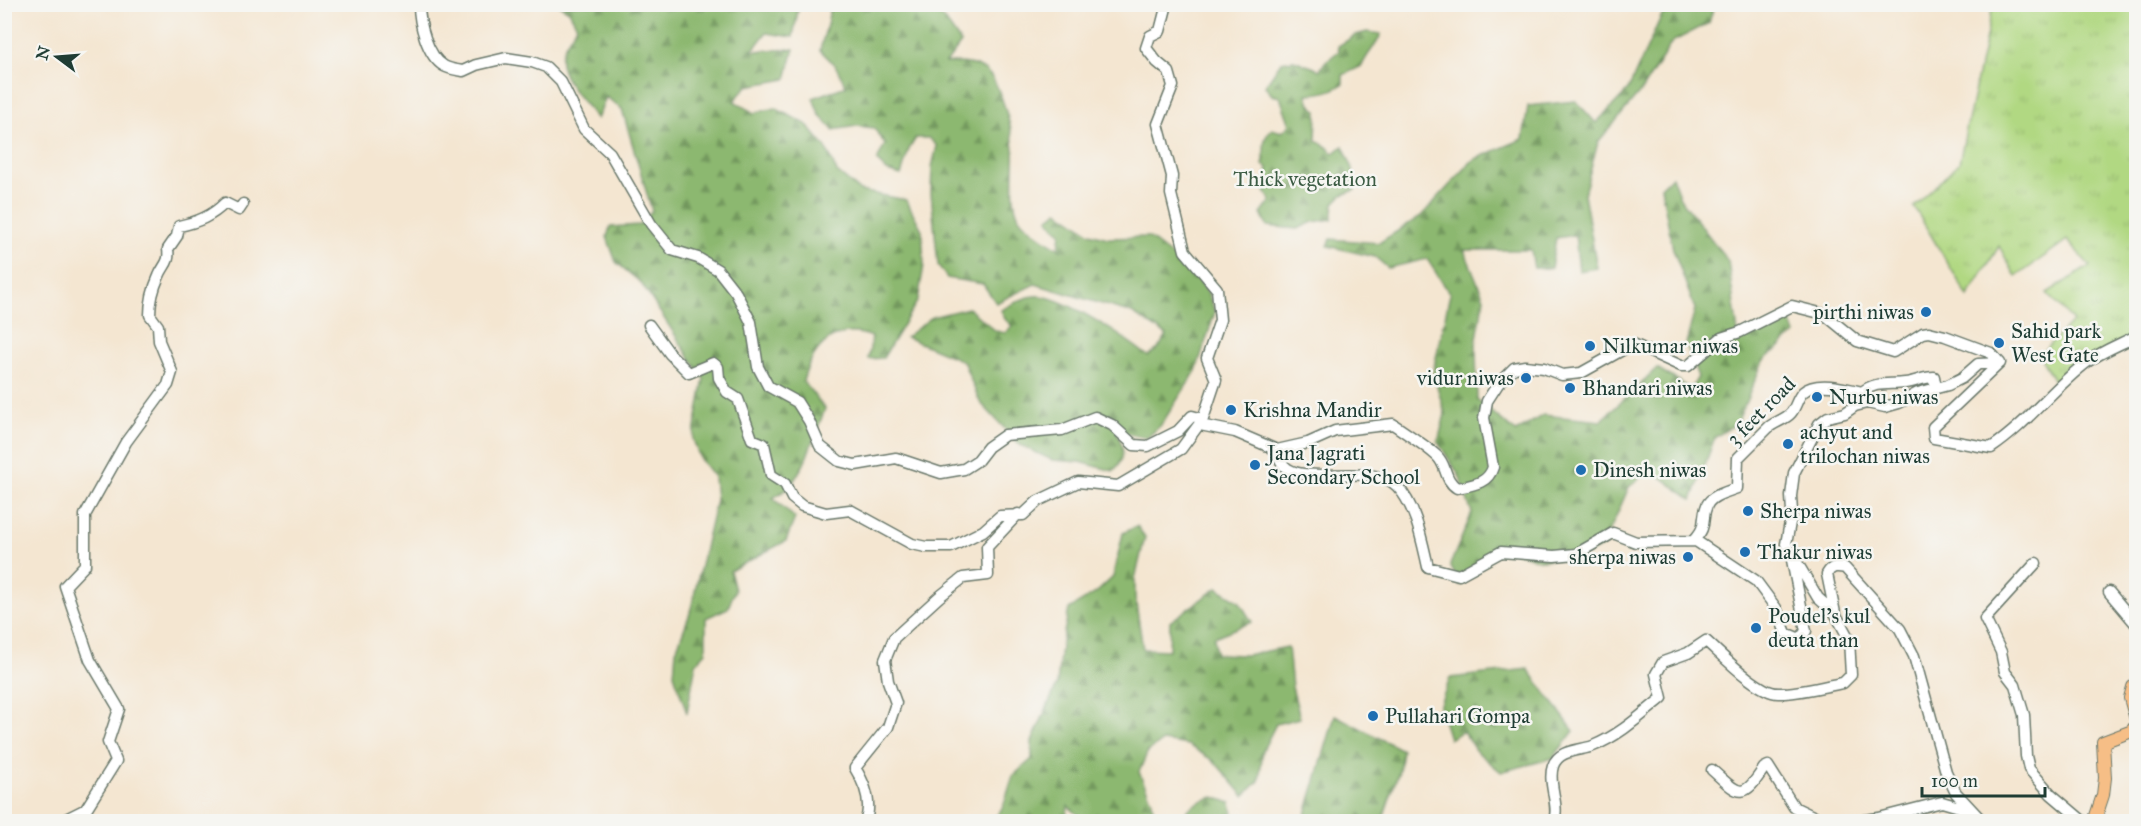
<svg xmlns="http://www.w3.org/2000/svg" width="2141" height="826" font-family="'IM FELL Great Primer',serif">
	<defs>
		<pattern id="grass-tufts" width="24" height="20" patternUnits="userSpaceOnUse" patternTransform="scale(1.5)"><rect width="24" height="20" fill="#b1d882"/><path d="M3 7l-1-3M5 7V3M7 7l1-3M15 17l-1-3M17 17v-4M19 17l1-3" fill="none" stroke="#98ba71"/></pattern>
		<pattern id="forest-firs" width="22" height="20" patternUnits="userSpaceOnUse" patternTransform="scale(1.5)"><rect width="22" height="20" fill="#8cb870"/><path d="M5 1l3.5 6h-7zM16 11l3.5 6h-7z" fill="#72975d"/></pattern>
	</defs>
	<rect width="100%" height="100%" fill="#f6f6f2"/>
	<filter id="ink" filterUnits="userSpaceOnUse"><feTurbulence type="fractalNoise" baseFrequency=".0167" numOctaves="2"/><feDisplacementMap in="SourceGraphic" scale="12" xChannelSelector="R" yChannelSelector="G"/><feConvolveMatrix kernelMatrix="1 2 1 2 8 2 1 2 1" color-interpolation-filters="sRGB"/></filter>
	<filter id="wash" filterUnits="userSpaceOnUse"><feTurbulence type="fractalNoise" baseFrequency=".008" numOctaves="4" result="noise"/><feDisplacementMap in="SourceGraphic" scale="24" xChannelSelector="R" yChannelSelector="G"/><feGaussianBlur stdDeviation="1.35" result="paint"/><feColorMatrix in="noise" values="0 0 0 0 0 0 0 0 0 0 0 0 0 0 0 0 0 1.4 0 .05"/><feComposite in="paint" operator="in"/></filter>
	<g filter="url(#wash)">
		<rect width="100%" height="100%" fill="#f4e6d1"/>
		<path fill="url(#grass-tufts)" stroke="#688a5b" stroke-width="1.5" d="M1993 5H2136V332L2055 382 2039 355 2073 321 2047 293 2090 266 2067 240 2016 277 1999 246 1968 297 1914 207 1959 163Z"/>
		<path fill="url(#forest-firs)" stroke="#567a52" stroke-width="1.5" d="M559 5H799L793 37 766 33 752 51 794 49 786 79 747 86 734 101 754 113 775 108 806 124 826 148 837 172 860 191 906 200 922 230 924 265 918 300 883 358 868 359 872 337C835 323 813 346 803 381L825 409 804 464 790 487 773 498 795 518 786 541 730 571 735 590 728 608 706 618V652L696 663 687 713 674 674 676 651 690 613 716 500 714 477 700 459 693 439 704 379 641 283 616 262 607 237 610 227 640 225 652 211 622 109 606 97 597 119C585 104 565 85 561 64 559 51 570 37 577 26L569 11Z
			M830 5H928L945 20 961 43 946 63C960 63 974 62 986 71 1000 81 1012 130 1014 148 1016 168 1009 197 1019 217 1024 226 1049 243 1059 248L1061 233 1048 219 1058 211 1090 233 1108 238 1148 237 1194 273 1208 293 1215 312 1196 371 1161 425 1147 438 1116 431C1124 447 1127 458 1113 471L1080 462 1052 460 1020 445 980 402 963 361 906 337 932 317 968 308 996 331 1005 333 1012 326 1005 319 1001 310C1011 305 1028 294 1040 296 1068 299 1125 338 1148 356L1158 349 1167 335 1132 313 1035 284 996 303 983 284 947 278 938 265 931 193 932 167 937 146 929 138H916L909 149 901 175 887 171 877 161 885 144 874 128 857 126 833 130 819 114 813 98 846 86 835 65 820 50 828 21Z
			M1670 5H1714L1709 23 1672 42 1641 91 1598 142 1584 194 1597 268 1579 271 1575 235 1556 238 1551 268H1534L1531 250H1464L1484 298 1476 344 1477 400 1516 432 1543 415 1601 421 1657 368 1691 389 1698 377 1686 344 1695 309 1673 249 1661 187 1672 176 1680 198 1728 261 1739 340 1789 317 1795 334 1763 361 1737 423 1715 437 1692 500 1650 469 1629 487 1603 546 1582 557 1539 560 1497 545 1460 585 1450 565 1472 513 1459 475 1438 442 1445 414 1433 372 1450 294 1427 259 1388 268 1375 257 1328 246 1331 239 1379 243 1421 216 1473 160 1523 139 1528 106 1576 101 1596 123 1628 90 1661 17Z
			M1367 32 1381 34C1376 47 1367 53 1362 66L1343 75V84C1332 92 1320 94 1307 94L1310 104 1317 111 1316 140 1330 149 1333 154 1343 146 1353 169 1355 190 1342 195 1334 203 1332 219 1313 222 1297 229 1267 226 1261 214 1271 201 1265 191 1268 168 1263 165C1267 151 1259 141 1272 129L1282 132 1290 125 1280 97 1272 95 1265 86 1281 62 1294 60 1320 70 1325 62 1339 51 1338 46 1356 35Z
			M1137 526 1145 537 1135 579V597L1143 649 1169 650 1170 622 1217 588 1239 601 1252 622 1214 637 1216 654 1246 655 1288 647 1292 687 1300 718 1276 724 1263 750 1259 781 1244 796 1214 761 1188 745 1163 741 1148 751 1139 772 1152 801 1154 820 1116 818 1102 821H1085L1068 806 1066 821H993L1003 807 1013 776 1032 759V742L1057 684 1061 646 1069 609 1096 593 1113 577 1123 533Z
			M1528 669 1574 731 1553 758 1501 772 1475 750 1463 731 1449 739 1439 707 1450 678Z
			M1335 715 1402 750 1399 771 1382 821H1304Z
			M1214 797 1231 803 1233 814 1229 821H1180C1188 806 1198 801 1214 797Z"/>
	</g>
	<g filter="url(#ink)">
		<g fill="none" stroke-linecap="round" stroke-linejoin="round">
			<defs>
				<path id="minor" d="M419 4C419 23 427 56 444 66 449 69 457 70 463 71L476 65 506 58 532 62 546 67 561 82 584 129 610 153 651 224 672 250 698 258 718 270 736 293 751 322 758 367 768 386 797 402 809 421 820 446 839 461 855 465 896 458 941 473 964 469 978 460 988 447 1005 435 1062 430 1095 417 1112 425 1134 445 1148 446 1178 431 1192 416 1203 419
					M649 325 670 354 689 373 713 363 718 367 719 378 727 392 738 399 752 439 764 444 771 475 785 484 792 498 802 506 826 513 850 510 912 544 926 547H951L983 531 1000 516 1023 515 1038 501 1078 482 1118 486 1181 449 1203 419 1216 380 1207 358 1220 320 1217 289 1185 251 1171 194 1172 176 1158 124 1173 86 1169 72 1157 62 1146 48 1150 36 1160 31 1167 4
					M2000 363 1933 427 1934 438 1991 448C2027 424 2053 388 2087 362 2102 351 2121 344 2136 336
					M1200 425 1235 432 1277 450 1308 443 1335 431 1393 424C1407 434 1424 444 1437 456 1447 465 1444 480 1457 488 1472 485 1488 484 1493 467L1484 418 1487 401 1498 384 1514 368 1525 366 1544 368 1562 375 1581 373 1633 344 1681 366H1688L1721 338 1740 332 1792 306 1824 314 1857 341 1893 352 1923 333 1929 332 1945 336 1991 353 2000 363
					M1277 450C1279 457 1281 465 1288 469 1312 484 1375 463 1397 486 1416 506 1422 541 1428 567L1459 575 1501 552 1554 556 1576 554 1613 533 1636 542 1696 541 1756 581 1776 608 1786 633 1800 639 1806 631 1792 560
					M1693 541C1709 525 1700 521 1707 505 1712 495 1727 492 1737 488L1738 458C1748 448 1758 438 1768 428 1774 422 1785 420 1791 413 1796 407 1797 398 1803 392 1816 380 1846 388 1862 392 1876 381 1888 385 1905 383 1916 382 1923 377 1934 377L1936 388
					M2036 563 1985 619 2001 652 2005 672 2015 685 2024 715 2026 756 2029 769 2051 794 2084 822
					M2109 592 2136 624
					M1835 613 1827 574C1831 566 1837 566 1845 568L1900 629 1914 656 1946 772 1956 793 1983 822
					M1712 770C1739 794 1742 802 1764 768L1768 766 1794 807 1819 819 1835 822
					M60 822 86 809 116 761 108 742 119 709 90 660 65 586 85 565V515L126 442 168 385 172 372 159 341 158 326 150 315C150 302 153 289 159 276 164 264 170 263 168 249L177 236 179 226C198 222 212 216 225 203L239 210 243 204
					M865 822C873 803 865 784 855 768L888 727 896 703 888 681 885 660 894 638 939 597 963 578 988 575 987 547 1018 514
					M1554 822C1560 804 1547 783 1553 766 1559 749 1580 751 1593 746 1620 735 1640 716 1662 698L1656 674 1663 662 1688 653 1706 641C1721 654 1758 693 1778 693 1796 694 1824 686 1843 683L1851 675 1849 639 1835 613 1818 598 1786 544 1792 512 1791 496 1794 473 1819 424 1828 417 1845 413 1855 406 1867 403 1885 407 1899 403 1918 393 1948 385 1962 378 1978 364 2000 363
					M1852 822 1879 818 1942 802 1973 811"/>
				<path id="major" d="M2136 686 2133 687 2130 698 2136 719
					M2094 822 2103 795 2105 778 2103 742 2132 731 2136 725"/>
			</defs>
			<use href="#minor" stroke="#6a786b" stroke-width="13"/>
			<use href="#major" stroke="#6a786b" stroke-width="14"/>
			<use href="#minor" stroke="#fff" stroke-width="10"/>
			<use href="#major" stroke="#f6be86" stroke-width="12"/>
		</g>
	</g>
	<g fill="#1f6fb2" stroke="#f6f6f2" stroke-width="2">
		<circle cx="1926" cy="312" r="6"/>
		<circle cx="1999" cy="343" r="6"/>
		<circle cx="1590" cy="346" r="6"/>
		<circle cx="1526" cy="378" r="6"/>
		<circle cx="1570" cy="388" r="6"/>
		<circle cx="1817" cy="397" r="6"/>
		<circle cx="1231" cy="410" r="6"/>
		<circle cx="1788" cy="444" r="6"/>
		<circle cx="1255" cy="465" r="6"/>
		<circle cx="1581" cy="470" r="6"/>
		<circle cx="1748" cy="511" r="6"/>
		<circle cx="1745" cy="552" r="6"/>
		<circle cx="1688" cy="557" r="6"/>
		<circle cx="1756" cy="628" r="6"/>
		<circle cx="1373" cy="716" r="6"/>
	</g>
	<g text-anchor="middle" stroke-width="5" stroke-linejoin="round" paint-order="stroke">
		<g font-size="21" fill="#3c5c44" stroke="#f6f6f2">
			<text x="1305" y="186">Thick vegetation</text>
		</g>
		<g font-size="21" fill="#1f3d34" stroke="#f6f6f2" text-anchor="start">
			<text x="1914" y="319" text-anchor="end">pirthi niwas</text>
			<text x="2011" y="338">Sahid park<tspan x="2011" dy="24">West Gate</tspan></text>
			<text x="1602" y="353">Nilkumar niwas</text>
			<text x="1514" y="385" text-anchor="end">vidur niwas</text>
			<text x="1582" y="395">Bhandari niwas</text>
			<text x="1829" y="404">Nurbu niwas</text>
			<text x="1243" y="417">Krishna Mandir</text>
			<text x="1800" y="439">achyut and<tspan x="1800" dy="24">trilochan niwas</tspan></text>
			<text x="1267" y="460">Jana Jagrati<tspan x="1267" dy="24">Secondary School</tspan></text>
			<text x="1593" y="477">Dinesh niwas</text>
			<text x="1760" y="518">Sherpa niwas</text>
			<text x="1757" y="559">Thakur niwas</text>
			<text x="1676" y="564" text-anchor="end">sherpa niwas</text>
			<text x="1768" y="623">Poudel's kul<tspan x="1768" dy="24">deuta than</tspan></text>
			<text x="1385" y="723">Pullahari Gompa</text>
		</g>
		<g font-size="21" fill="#1f3d34" stroke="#f6f6f2">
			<text transform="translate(1761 411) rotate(-45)" y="7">3 feet road</text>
		</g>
	</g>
	<rect width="2141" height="826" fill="none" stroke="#f6f6f2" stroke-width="24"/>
	<g transform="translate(57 57) rotate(286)" stroke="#f6f6f2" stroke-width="4.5" paint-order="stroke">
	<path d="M0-4.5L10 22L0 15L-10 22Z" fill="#1f3d34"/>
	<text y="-9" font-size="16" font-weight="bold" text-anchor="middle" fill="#1f3d34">N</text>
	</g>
	<path d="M1922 787v9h123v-9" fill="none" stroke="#1f3d34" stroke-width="3"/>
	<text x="1931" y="787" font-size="18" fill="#1f3d34" stroke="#f6f6f2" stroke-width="4.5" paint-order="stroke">100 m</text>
</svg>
